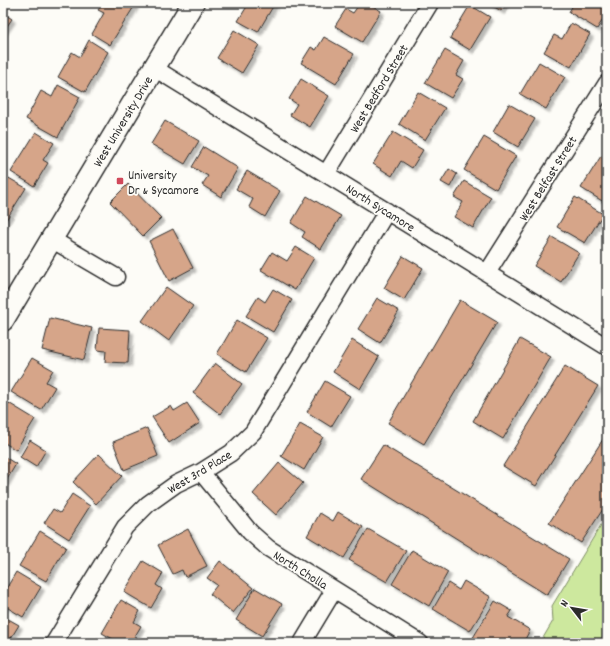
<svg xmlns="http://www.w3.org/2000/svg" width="610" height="646" font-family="Dekko,sans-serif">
	<defs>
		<filter id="shadow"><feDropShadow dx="3.5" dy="3.5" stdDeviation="1" flood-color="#0004"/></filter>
	</defs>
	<rect width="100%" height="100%" fill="#fdfcf7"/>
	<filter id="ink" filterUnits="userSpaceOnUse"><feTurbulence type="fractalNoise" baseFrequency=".025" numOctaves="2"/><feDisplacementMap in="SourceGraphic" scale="8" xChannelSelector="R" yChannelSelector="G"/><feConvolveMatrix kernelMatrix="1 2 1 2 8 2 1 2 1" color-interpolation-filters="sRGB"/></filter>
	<g filter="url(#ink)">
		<path fill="#cde89e" stroke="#7c8a64" d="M607 515V643H564L561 642 560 643H540L553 621 552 606Z"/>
		<path fill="#d6a589" stroke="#2b2b2b" filter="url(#shadow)" d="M103 3H131L135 5 110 45 92 34 104 13 98 10Z
			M249 3H275L258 32 238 21Z
			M360 3H368L381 11 362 42 335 26 346 9 353 13Z
			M488 3H506L501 11Z
			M574 3H607V13L597 29 569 12Z
			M470 5 490 17 470 50 450 38Z
			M3 13 12 19 3 32Z
			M571 23 590 34 571 67 544 52 554 35 562 39Z
			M234 30 259 45 242 73 217 58Z
			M324 37 354 54 336 84 301 63 311 47 316 50Z
			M89 40 108 52 85 92 58 77 72 52 80 57Z
			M445 50 464 61 456 75 463 79 451 98 425 83Z
			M539 62 565 77 546 109 520 94Z
			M301 79 329 96 310 127 290 115 297 104 289 99Z
			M58 85 80 97 58 137 26 119 41 91 52 97Z
			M418 92 445 108 425 140 399 124Z
			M509 104 535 119 518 147 493 132Z
			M165 121 199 141 185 164 151 144Z
			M36 132 54 143 43 160 48 163 34 186 11 172Z
			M393 132 423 150 412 168 401 161 392 176 373 164Z
			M484 137 516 156 496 189 464 170Z
			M204 147 238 168 221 197 202 185 208 176 192 167Z
			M601 156 607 159V204L581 188Z
			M449 169 457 174 450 187 441 182Z
			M247 171 280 191 265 217 249 207 253 199 236 189Z
			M7 177 26 188 3 225V183Z
			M464 181 491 197 473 228 454 217 463 202 454 197Z
			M128 184 161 218 143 236 110 202Z
			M307 196 341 216 321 249 302 237 305 232 291 223Z
			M575 197 603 214 585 243 557 227Z
			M173 229 193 268 169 281 149 241Z
			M552 237 579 253 561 282 534 266Z
			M296 247 314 258 295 290 261 270 272 252 287 261Z
			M403 256 423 268 404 300 384 288Z
			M166 287 193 306 169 341 142 321Z
			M273 289 292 300 273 332 246 316 258 297 265 302Z
			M377 298 399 311 380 343 358 329Z
			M460 300 497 322 424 444 388 423Z
			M50 318 92 328 84 360 42 350Z
			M237 320 267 338 246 372 217 354Z
			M99 328 130 330 128 363 105 362 106 351 97 350Z
			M520 339 551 357 503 439 473 421Z
			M352 340 379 357 360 389 333 372Z
			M32 358 53 370 46 382 55 387 41 410 11 392Z
			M215 363 242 384 220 414 193 393Z
			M565 366 598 386 536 486 503 466Z
			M325 381 350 396 331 427 307 412Z
			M7 402 35 419 16 450 3 442V408Z
			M187 403 200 423 169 443 152 417 171 406 174 411Z
			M300 424 323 437 304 470 281 456Z
			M147 428 158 456 124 470 113 442Z
			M607 433V503L581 543 549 523Z
			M30 440 46 450 36 467 20 457Z
			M383 445 569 559 547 595 361 479Z
			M99 454 122 476 96 504 73 482Z
			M3 456 16 464 5 483 3 481Z
			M279 463 303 483 276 515 253 494Z
			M72 494 90 506 69 539 44 523 53 509 60 513Z
			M338 512 363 527 344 558 307 536 320 513 333 521Z
			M188 529 207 566 185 577 182 570 173 574 158 545Z
			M368 529 406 551 387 582 349 560Z
			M40 531 66 547 46 581 19 566Z
			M412 550 448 572 429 606 392 584Z
			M143 561 163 573 156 585 162 589 151 608 124 592Z
			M220 561 253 588 233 613 210 594 217 585 207 578Z
			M16 572 41 587 23 617 3 605V594Z
			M464 581 491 597 470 631 433 609 448 583 459 590Z
			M255 588 282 604 262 636 236 620Z
			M121 600 140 611 134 622 141 626 131 643H120L102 633Z
			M495 601 512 611 508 617 530 630 523 643H474L471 641Z
			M3 616 19 625 8 643H3Z
			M97 638 106 643H94Z"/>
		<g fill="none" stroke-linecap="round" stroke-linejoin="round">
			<defs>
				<path id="minor" d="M154 68 607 347
					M326 174 430 3
					M51 239 116 277
					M487 273 607 83
					M201 472 250 532 268 548 420 643
					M54 643 125 527 148 504 176 484 201 472 231 453 253 432 387 211
					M302 643 334 590"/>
				<path id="major" d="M3 320 193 3"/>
			</defs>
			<use href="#minor" stroke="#2b2b2b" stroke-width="19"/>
			<use href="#major" stroke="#2b2b2b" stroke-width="24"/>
			<use href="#minor" stroke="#fdfcf7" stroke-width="16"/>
			<use href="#major" stroke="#fdfcf7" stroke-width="21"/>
		</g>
	</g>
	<rect fill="#d1495b" stroke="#fdfcf7" stroke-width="1.5" x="116" y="177" width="8" height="8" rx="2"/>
	<g text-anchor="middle" stroke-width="3.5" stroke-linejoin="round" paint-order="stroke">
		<g font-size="13" fill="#2b2b2b" stroke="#fdfcf7">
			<text transform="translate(378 88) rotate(-59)" y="5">West Bedford Street</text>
			<text transform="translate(122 121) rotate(-59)" y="5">West University Drive</text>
			<text transform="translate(547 178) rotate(-58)" y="5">West Belfast Street</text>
			<text transform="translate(381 207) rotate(32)" y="5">North Sycamore</text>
			<text transform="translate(199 471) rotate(-31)" y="5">West 3rd Place</text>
			<text transform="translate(301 569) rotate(32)" y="5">North Cholla</text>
		</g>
		<g font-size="13" fill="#2b2b2b" stroke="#fdfcf7" text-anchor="start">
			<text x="128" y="179">University<tspan x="128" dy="15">Dr &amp; Sycamore</tspan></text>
		</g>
	</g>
	<rect width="610" height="646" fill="none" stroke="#fdfcf7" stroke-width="16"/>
	<rect x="8" y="8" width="594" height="630" fill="none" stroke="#2b2b2b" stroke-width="1.5" filter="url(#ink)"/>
	<g transform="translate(572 608) rotate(301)" stroke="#fdfcf7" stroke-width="3" paint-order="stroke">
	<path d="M0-3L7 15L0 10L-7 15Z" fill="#2b2b2b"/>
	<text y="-6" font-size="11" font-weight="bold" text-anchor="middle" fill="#2b2b2b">N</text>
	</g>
</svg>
